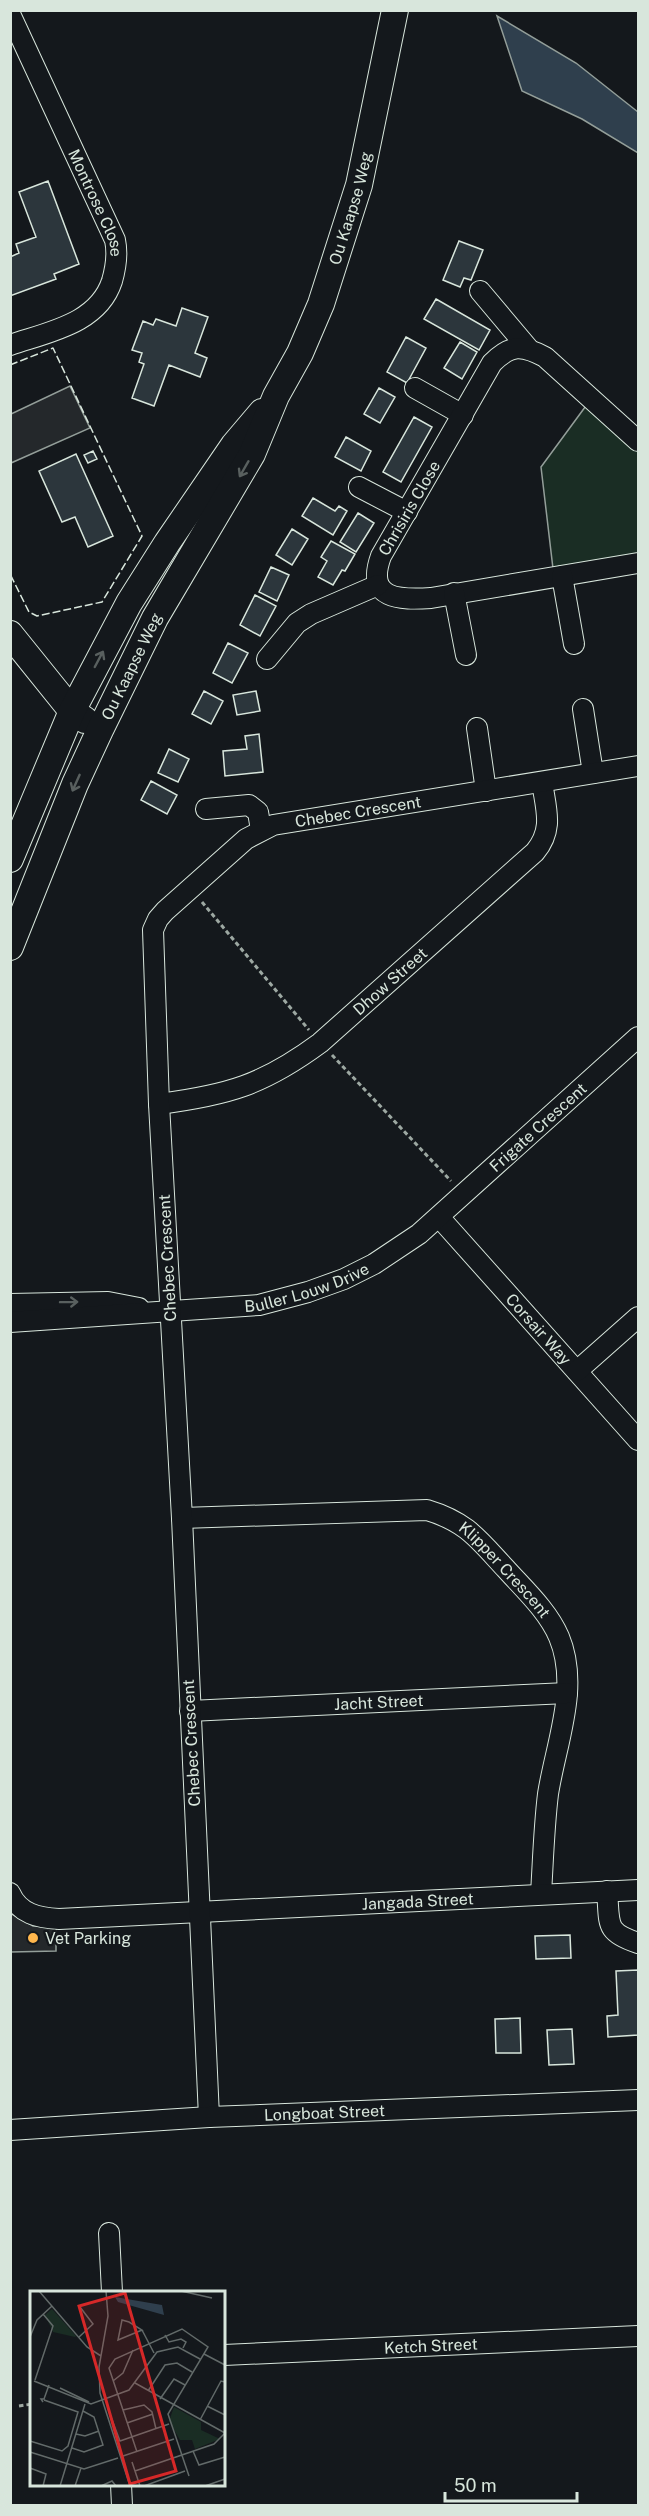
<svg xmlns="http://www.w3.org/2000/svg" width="649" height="2516" font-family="'Public Sans',sans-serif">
	<rect width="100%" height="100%" fill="#14181c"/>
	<path fill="#1a2d24" stroke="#939e99" stroke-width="1.5" d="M591 399 638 447V562L554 577 541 467Z"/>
	<path fill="#24282b" stroke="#939e99" stroke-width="1.5" d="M70 386 90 428 11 463V414Z
		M10 1913 33 1926H56V1951L11 1952Z"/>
	<path fill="#2f3f4d" stroke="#939e99" stroke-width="1.5" d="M497 16 576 63 638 112V153L582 119 522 91Z"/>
	<path fill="#2c363c" stroke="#d8e6dc" stroke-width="1.5" d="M48 181 79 264 54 274 56 279 10 296V257L19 253 16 244 36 237 19 192Z
		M459 241 483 250 471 280 464 278 460 287 443 280Z
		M436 299 490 330 479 350 424 319Z
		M182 308 208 317 195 353 207 358 200 377 169 365 154 406 132 398 144 364 139 362 142 353 132 350 143 321 153 325 156 319 176 326Z
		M406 337 426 348 407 383 387 372Z
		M460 342 477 352 462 379 444 368Z
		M379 388 395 397 380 423 364 414Z
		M414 417 432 427 401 482 383 472Z
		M346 437 371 451 361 471 335 457Z
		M93 451 97 459 88 463 84 455Z
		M76 454 113 536 88 547 75 517 62 522 39 471Z
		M313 498 335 511 339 506 347 511 333 535 302 516Z
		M358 513 374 523 356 552 340 542Z
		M292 529 308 539 292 565 276 555Z
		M331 541 355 554 345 571 342 570 333 585 318 577 327 561 321 557Z
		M271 567 289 575 277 601 259 592Z
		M255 595 276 606 260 636 240 625Z
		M228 643 248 653 232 683 213 673Z
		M204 691 223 701 211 724 192 714Z
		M256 691 260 711 237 715 233 695Z
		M259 734 263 772 225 776 223 751 247 749 245 736Z
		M169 749 189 759 178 782 158 773Z
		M151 781 177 795 167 814 141 800Z
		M570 1935 571 1958 536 1959 535 1936Z
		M638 1970V2035L608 2037 607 2016 618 2015 616 1971Z
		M520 2018 521 2053H496L495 2019Z
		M572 2029 574 2064 549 2065 547 2030Z"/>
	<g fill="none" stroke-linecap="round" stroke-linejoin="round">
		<defs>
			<g id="minor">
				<path id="s1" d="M10 14 115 240C118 254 116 267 112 281 98 324 48 332 10 345"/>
				<path d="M480 291 528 348"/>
				<path d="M415 388 463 415"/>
				<path d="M638 441 545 357C522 345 511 344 492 363L381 556C365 600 400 600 431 598L638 563"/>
				<path d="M359 487 407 512"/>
				<path d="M562 576 574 644"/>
				<path d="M454 593 466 655"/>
				<path d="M267 659 297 623 311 614 378 585"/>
				<path d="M583 709 593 773"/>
				<path d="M477 728 486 791"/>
				<path d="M206 809 249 805 258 812 261 830"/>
				<path id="s2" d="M159 1104C228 1095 263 1085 320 1043L535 852C554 829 546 810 542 782"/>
				<path id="s3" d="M439 1217 638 1440"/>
				<path d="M10 1304 108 1302 139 1308"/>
				<path id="s4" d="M10 1322 259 1305 308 1292 344 1279 374 1264 419 1234 638 1037"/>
				<path d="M577 1371 638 1317"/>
				<path id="s5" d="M182 1518 427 1510C467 1522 478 1539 506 1569 524 1589 548 1611 559 1637 580 1687 556 1743 548 1794 544 1827 543 1861 541 1894"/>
				<path id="s6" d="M190 1711 567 1693"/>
				<path d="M607 1891C610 1924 604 1932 638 1943"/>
				<path id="s7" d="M10 1893C19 1914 39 1918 59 1919L638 1890"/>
				<path id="s8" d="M209 2117 182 1518 159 1104 153 930 158 919 165 911 246 839 273 825 638 766"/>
				<path id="s9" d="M10 2130 209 2117 638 2100"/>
				<path d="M109 2233 112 2292"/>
				<path id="s10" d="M224 2355 638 2336"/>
				<path d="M121 2484 122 2506"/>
			</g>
			<g id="major">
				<path d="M10 634 72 711 85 720"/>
				<path d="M10 859 72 711 129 603 167 543 234 445 262 412"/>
				<path id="s11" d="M10 947 75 784 100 730 155 618 252 454 276 396 300 353 321 304 359 185 395 10"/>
			</g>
		</defs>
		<use href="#minor" stroke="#d8e6dc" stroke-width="22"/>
		<use href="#major" stroke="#d8e6dc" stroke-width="28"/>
		<path stroke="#9da8a2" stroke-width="3" stroke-dasharray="4.5 3" stroke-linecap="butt" d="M202 902 309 1030
			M332 1055 451 1181
			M19 2406 32 2404"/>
		<use href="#minor" stroke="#14181c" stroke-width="20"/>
		<use href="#major" stroke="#14181c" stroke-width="26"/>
		<path stroke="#d8e6dc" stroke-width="1.5" stroke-dasharray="8 3" stroke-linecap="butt" d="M10 365 53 348 142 536 102 602 37 616 29 612 10 574"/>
	</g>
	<defs><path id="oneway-shaft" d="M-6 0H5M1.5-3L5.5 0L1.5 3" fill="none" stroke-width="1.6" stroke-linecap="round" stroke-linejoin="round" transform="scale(1.5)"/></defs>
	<g stroke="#59605f">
		<use href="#oneway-shaft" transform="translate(244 469) rotate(120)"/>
		<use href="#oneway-shaft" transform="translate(99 659) rotate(-62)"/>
		<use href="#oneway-shaft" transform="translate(76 783) rotate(114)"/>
		<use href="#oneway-shaft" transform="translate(69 1302) rotate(-1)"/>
	</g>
	<circle fill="#ffb74d" stroke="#14181c" stroke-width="2" cx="33" cy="1938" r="6"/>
	<g text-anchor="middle" stroke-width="4.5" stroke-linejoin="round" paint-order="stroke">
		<g font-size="16" fill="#d8e6dc" stroke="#14181c">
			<text dy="6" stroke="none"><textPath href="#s1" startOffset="208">Montrose Close</textPath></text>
			<text dy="6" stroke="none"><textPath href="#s11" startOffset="816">Ou Kaapse Weg</textPath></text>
			<text transform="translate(409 508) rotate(-60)" y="6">Chrisiris Close</text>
			<text dy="6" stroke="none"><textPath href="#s11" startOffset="306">Ou Kaapse Weg</textPath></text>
			<text dy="6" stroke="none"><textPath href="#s8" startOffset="1436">Chebec Crescent</textPath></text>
			<text dy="6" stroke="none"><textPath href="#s2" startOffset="268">Dhow Street</textPath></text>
			<text dy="6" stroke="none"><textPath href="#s4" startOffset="586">Frigate Crescent</textPath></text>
			<text transform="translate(167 1258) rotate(-93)" y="6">Chebec Crescent</text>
			<text dy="6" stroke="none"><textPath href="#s4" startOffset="300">Buller Louw Drive</textPath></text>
			<text dy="6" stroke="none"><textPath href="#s3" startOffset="150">Corsair Way</textPath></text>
			<text dy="6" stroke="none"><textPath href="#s5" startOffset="345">Klipper Crescent</textPath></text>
			<text dy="6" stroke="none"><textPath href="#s6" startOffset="189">Jacht Street</textPath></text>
			<text transform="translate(191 1743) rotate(-93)" y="6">Chebec Crescent</text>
			<text dy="6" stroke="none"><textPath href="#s7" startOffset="418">Jangada Street</textPath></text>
			<text dy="6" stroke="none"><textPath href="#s9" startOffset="315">Longboat Street</textPath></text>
			<text dy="6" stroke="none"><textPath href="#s10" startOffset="207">Ketch Street</textPath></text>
		</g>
		<g font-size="16" fill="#d8e6dc" stroke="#14181c" text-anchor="start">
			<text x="45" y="1944">Vet Parking</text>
		</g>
	</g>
	<g transform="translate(30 2291)">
		<rect width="195" height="195" fill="#14181c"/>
		<path d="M22 18 46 45 45 46 23 41 15 24ZM144 116 171 131V139L190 148 165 158 162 149H150L139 130Z" fill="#1a2d24"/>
		<path d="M85 6 132 14 134 24 88 11Z" fill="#2f3f4d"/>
		<path fill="none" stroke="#626a69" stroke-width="1.5" d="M9 0 57 56 71 65M76 0 78 25 69 76 70 102 100 195M151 0 182 7M92 29 99 31 112 39 88 49ZM112 39 124 62M135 44 139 51 151 48 156 51 153 57M0 46 7 29 22 15M49 46 63 33 50 16M174 63 195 74M5 89 23 35 13 23M4 90 61 113 99 99 127 61 148 56 170 68M83 90 93 82 103 59M105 92 195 142M30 97 59 111M118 100 135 74 147 72 162 81M130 108 144 88 155 94M13 111 11 108H14L19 94M177 115 195 124M93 119 114 114 122 121 126 138M81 126 90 150 139 133M170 129 191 90 195 91M97 132 123 123M46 143 55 145 69 140M0 150 32 160 38 155 48 121 14 109M42 157 54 161 73 154 64 126 53 120M163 160 169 174 195 166M0 161 54 178 88 167M107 161 79 77 85 68 152 38 178 56 138 123 159 185M90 166 144 148M102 171 110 195M0 177 16 183 13 195M105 180 184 153 195 142M30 195 55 113M45 195 51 177M71 195 82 190 86 195M114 195 155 180M175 195 195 188"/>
		<path fill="#d62828" fill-opacity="0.15" stroke="#d62828" stroke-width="3" d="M95 2 146 180 100 193 49 15Z"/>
		<rect width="195" height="195" fill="none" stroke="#d8e6dc" stroke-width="3"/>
	</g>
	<rect width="649" height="2516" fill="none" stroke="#d8e6dc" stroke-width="24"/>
	<path d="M445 2492v9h132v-9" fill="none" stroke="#d8e6dc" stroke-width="3"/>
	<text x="454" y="2492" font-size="18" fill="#d8e6dc" stroke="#14181c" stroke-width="4.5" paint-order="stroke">50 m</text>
</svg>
